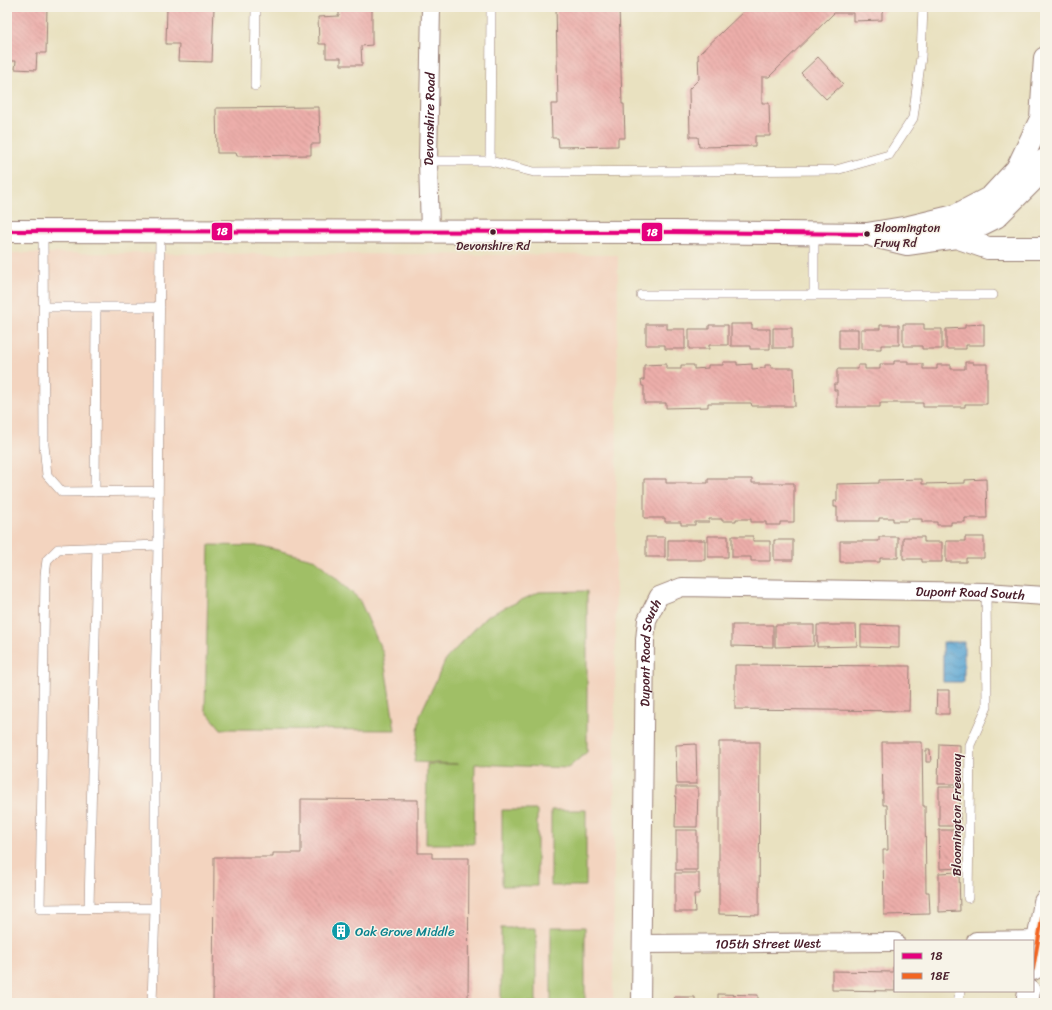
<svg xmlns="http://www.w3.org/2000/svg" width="1052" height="1010" font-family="Sriracha,sans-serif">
	<defs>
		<pattern id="water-waves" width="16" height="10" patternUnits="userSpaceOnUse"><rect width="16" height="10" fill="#5aa5d2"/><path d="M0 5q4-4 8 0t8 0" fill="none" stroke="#4c86ab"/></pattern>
		<pattern id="building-back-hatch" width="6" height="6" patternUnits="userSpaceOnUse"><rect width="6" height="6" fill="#ecaeaa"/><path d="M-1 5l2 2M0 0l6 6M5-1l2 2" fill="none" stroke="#cc9592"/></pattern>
	</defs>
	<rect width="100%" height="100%" fill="#f7f3e8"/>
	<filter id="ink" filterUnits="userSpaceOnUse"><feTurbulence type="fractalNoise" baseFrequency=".025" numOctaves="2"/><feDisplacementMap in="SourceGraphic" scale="8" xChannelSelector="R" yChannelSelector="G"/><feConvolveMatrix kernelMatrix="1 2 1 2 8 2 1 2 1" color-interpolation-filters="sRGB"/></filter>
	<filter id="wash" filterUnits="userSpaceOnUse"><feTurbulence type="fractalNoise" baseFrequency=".012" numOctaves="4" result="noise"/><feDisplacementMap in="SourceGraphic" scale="16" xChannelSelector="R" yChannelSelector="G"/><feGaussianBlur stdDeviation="0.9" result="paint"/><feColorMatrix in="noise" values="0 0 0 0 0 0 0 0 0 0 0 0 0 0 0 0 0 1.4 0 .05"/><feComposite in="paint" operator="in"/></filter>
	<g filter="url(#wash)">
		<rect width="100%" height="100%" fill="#e9e1c0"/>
		<path fill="#f3d4bf" d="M7 253 618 255 613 1003H7Z"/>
		<path fill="#a0bf66" stroke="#756f48" d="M209 545 262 546 316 560 359 599 383 653 395 730 221 729 205 710Z
			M587 591V752L568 768 475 764 474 844H426L427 764H458L414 762 420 715 446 659 487 616 539 592Z
			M502 810H537V886H502Z
			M551 810H586V886H551Z
			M551 927H585V1003H551Z
			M501 928H536V1003H501Z"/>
		<path fill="url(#water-waves)" stroke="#52627e" d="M943 642H964V682H943Z"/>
		<g id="blocks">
			<path fill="url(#building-back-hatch)" d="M7 7H47L46 53H37L36 70 15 69 16 61H7Z
				M167 7H214L212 62 178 61 179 44H166Z
				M321 7H372V45L361 46 362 65H341V58H326V44H319L318 17 339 16V9L321 10Z
				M556 7H619L622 104H624L625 138H618V146L559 147 558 138H552L551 104H558Z
				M748 7H888L882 13V20L853 21V13H834L769 77H762V103H769L770 136H755V146L699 147 698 137H690L689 89 699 79 698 55Z
				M818 57 843 84 826 99 801 73Z
				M319 107 320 144H311V155L237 156 236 153H217L216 108Z
				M646 324H667V329H685V349H665V345H646Z
				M731 324H752V329H770V349H750V346H731Z
				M903 324H924V329H942V349H922V346H903Z
				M984 324V345H966V349H946V329L965 328V325Z
				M709 325H728V345H709V349H689V329H709Z
				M880 325H899V345H881V349H861V329H880Z
				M773 328H792V348H773Z
				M839 329H858V349H839Z
				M894 361H908V364H923V369H937V365H951V369H965V362H973V364H987V404H965V407H923V403H880V407H837V390H834V384H837V369H858V365H865V369H880V364H894Z
				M723 362H737V365L752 364V369L765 368V365H771V368H794L795 406H752L751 403H708V407L666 408V403H644V386H642L641 380H644V365L666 364V369H681V365H694V369L708 368V365H723Z
				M644 479H666V483H708V479H752V483H794V522H780V525H766V522H751V519H736V521H722V519H709V522H695V525H681V522H665V518H644Z
				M922 479V484L965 483V480L986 479 987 518H965V522H951V525H937V522H922V519H908V521H893V518H879V521H837V507H834V501H837V484L879 483V480Z
				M708 536H728V557H708Z
				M732 536H753V541H770V561H751V557H732Z
				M646 537H665V557H646Z
				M879 537H898V558H880V562H840V541H879Z
				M903 537H924V542H942V562H922V559H903Z
				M965 537H984V558H966V562H946V541H965Z
				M668 540H705V560H668Z
				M774 540H793V560H774Z
				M732 625H773V647L732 646Z
				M775 625H814V646L775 647Z
				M817 625H856L857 646 817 647Z
				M861 625 899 626V648L861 647Z
				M735 665 910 666 909 711 735 709Z
				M937 690H949V714H936Z
				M719 742H760L759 915 719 914Z
				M882 742H922L923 806H925L926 892H929L930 914 884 915 883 850H888L887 805H883Z
				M696 744 697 784H677L676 745Z
				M939 744 960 745V784H938Z
				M926 750H930L931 762H926Z
				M676 787H698L697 827H675Z
				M939 787H960V826H939Z
				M301 799 418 800V853H432V858H469L468 1003H213L214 857H273V853H301Z
				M676 830H697V870H676Z
				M939 830H960L961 868 940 869Z
				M959 872 960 911 939 912V873Z
				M675 873H699V894H694L695 912H675Z
				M893 967H895V991L832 990V971L893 972Z
				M718 994 758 995V1003H718Z
				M674 997H695V1003H674Z"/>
		</g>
	</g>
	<g filter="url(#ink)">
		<use href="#blocks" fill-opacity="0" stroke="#9a8076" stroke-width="1"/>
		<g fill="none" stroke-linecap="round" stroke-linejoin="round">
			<defs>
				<path id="lane" d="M255 86 256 7
					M428 161H490L534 172 836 170 889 155 913 118 921 57 923 7
					M490 161 491 7
					M43 231 44 445 47 475 62 492 158 491
					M814 233V295
					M641 295H993
					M44 307H160
					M95 492 96 307
					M158 545 58 549 47 560 45 575 40 909 155 908V701L158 545 160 231
					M968 898 970 745 987 707 986 592
					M89 908 97 547
					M152 1003 155 908
					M958 1003 960 991"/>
				<g id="street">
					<path id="s1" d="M430 231 428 161 431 7"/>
					<path d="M976 941 1038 940"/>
					<path id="s2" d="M642 944 895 942"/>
					<path id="s3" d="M641 1003 645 640 647 620 659 596 682 587 986 592 1045 596"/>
				</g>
				<path id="secondary" d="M7 231 672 232 867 234 909 227 955 216 991 197 1017 169 1041 119 1045 58
					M874 236 907 244 956 237 996 217 1033 180 1045 160
					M956 237 988 248H1045
					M1033 969 1045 902
					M1027 1003 1029 991"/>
			</defs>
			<use href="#lane" stroke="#9a8076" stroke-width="10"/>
			<use href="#street" stroke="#9a8076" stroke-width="20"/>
			<use href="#secondary" stroke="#9a8076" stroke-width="24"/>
			<use href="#lane" stroke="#fff" stroke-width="9"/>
			<use href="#street" stroke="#fff" stroke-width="18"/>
			<use href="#secondary" stroke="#fff" stroke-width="22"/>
			<defs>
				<path id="bus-1" d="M7 231 672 232 867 234"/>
				<path id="bus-2" d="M1033 969 1045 902"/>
			</defs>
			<use href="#bus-1" stroke="#f7f3e8" stroke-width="7"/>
			<use href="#bus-2" stroke="#f7f3e8" stroke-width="7"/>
			<use href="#bus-1" stroke="#e5007d" stroke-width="4"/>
			<use href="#bus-2" stroke="#f26522" stroke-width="4"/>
		</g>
	</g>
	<defs>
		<symbol id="building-disc" viewBox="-11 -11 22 22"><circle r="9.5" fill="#0f9aa8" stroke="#f7f3e8"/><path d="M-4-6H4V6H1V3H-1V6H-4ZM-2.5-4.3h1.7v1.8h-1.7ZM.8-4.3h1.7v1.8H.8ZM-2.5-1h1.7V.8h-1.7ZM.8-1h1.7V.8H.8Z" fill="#fff"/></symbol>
	</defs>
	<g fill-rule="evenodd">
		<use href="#building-disc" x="330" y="920" width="22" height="22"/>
	</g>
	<g fill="#4a1f2b" stroke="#f7f3e8" stroke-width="1.5">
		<circle cx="493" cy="232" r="3.5"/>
		<circle cx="867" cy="234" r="3.5"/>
	</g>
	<g text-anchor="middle" stroke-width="3" stroke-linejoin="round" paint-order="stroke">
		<g font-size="12" fill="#4a1f2b" stroke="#f7f3e8" text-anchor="start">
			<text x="874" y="232">Bloomington<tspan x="874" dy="15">Frwy Rd</tspan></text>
			<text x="493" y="250" text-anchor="middle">Devonshire Rd</text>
		</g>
		<g font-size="13" fill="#4a1f2b" stroke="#f7f3e8">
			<text dy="5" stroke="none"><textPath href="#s1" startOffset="112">Devonshire Road</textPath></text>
			<text dy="5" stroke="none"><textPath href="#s3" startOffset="723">Dupont Road South</textPath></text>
			<text dy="5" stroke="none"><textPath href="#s3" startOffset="351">Dupont Road South</textPath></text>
			<text transform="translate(956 815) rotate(-90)" y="5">Bloomington Freeway</text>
			<text dy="5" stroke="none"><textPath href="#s2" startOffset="126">105th Street West</textPath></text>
		</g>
		<g font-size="13" fill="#0d838f" stroke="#f7f3e8" text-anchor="start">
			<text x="355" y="936">Oak Grove Middle</text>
		</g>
	</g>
	<g stroke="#f7f3e8" stroke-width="1.5">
		<rect x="211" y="222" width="22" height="19" rx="4" fill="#e5007d"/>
		<rect x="641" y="222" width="22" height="20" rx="4" fill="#e5007d"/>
	</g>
	<g font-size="11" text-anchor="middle" font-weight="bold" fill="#fff">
		<text x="222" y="235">18</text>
		<text x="652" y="236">18</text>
	</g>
	<rect width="1052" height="1010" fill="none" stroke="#f7f3e8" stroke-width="24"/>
	<rect x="894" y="940" width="140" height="52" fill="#f7f3e8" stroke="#b29e9c"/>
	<rect x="902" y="953" width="20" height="6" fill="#e5007d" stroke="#b29e9c"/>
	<text x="930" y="960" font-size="12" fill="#4a1f2b">18</text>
	<rect x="902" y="973" width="20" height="6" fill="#f26522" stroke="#b29e9c"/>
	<text x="930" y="980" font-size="12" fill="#4a1f2b">18E</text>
</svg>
